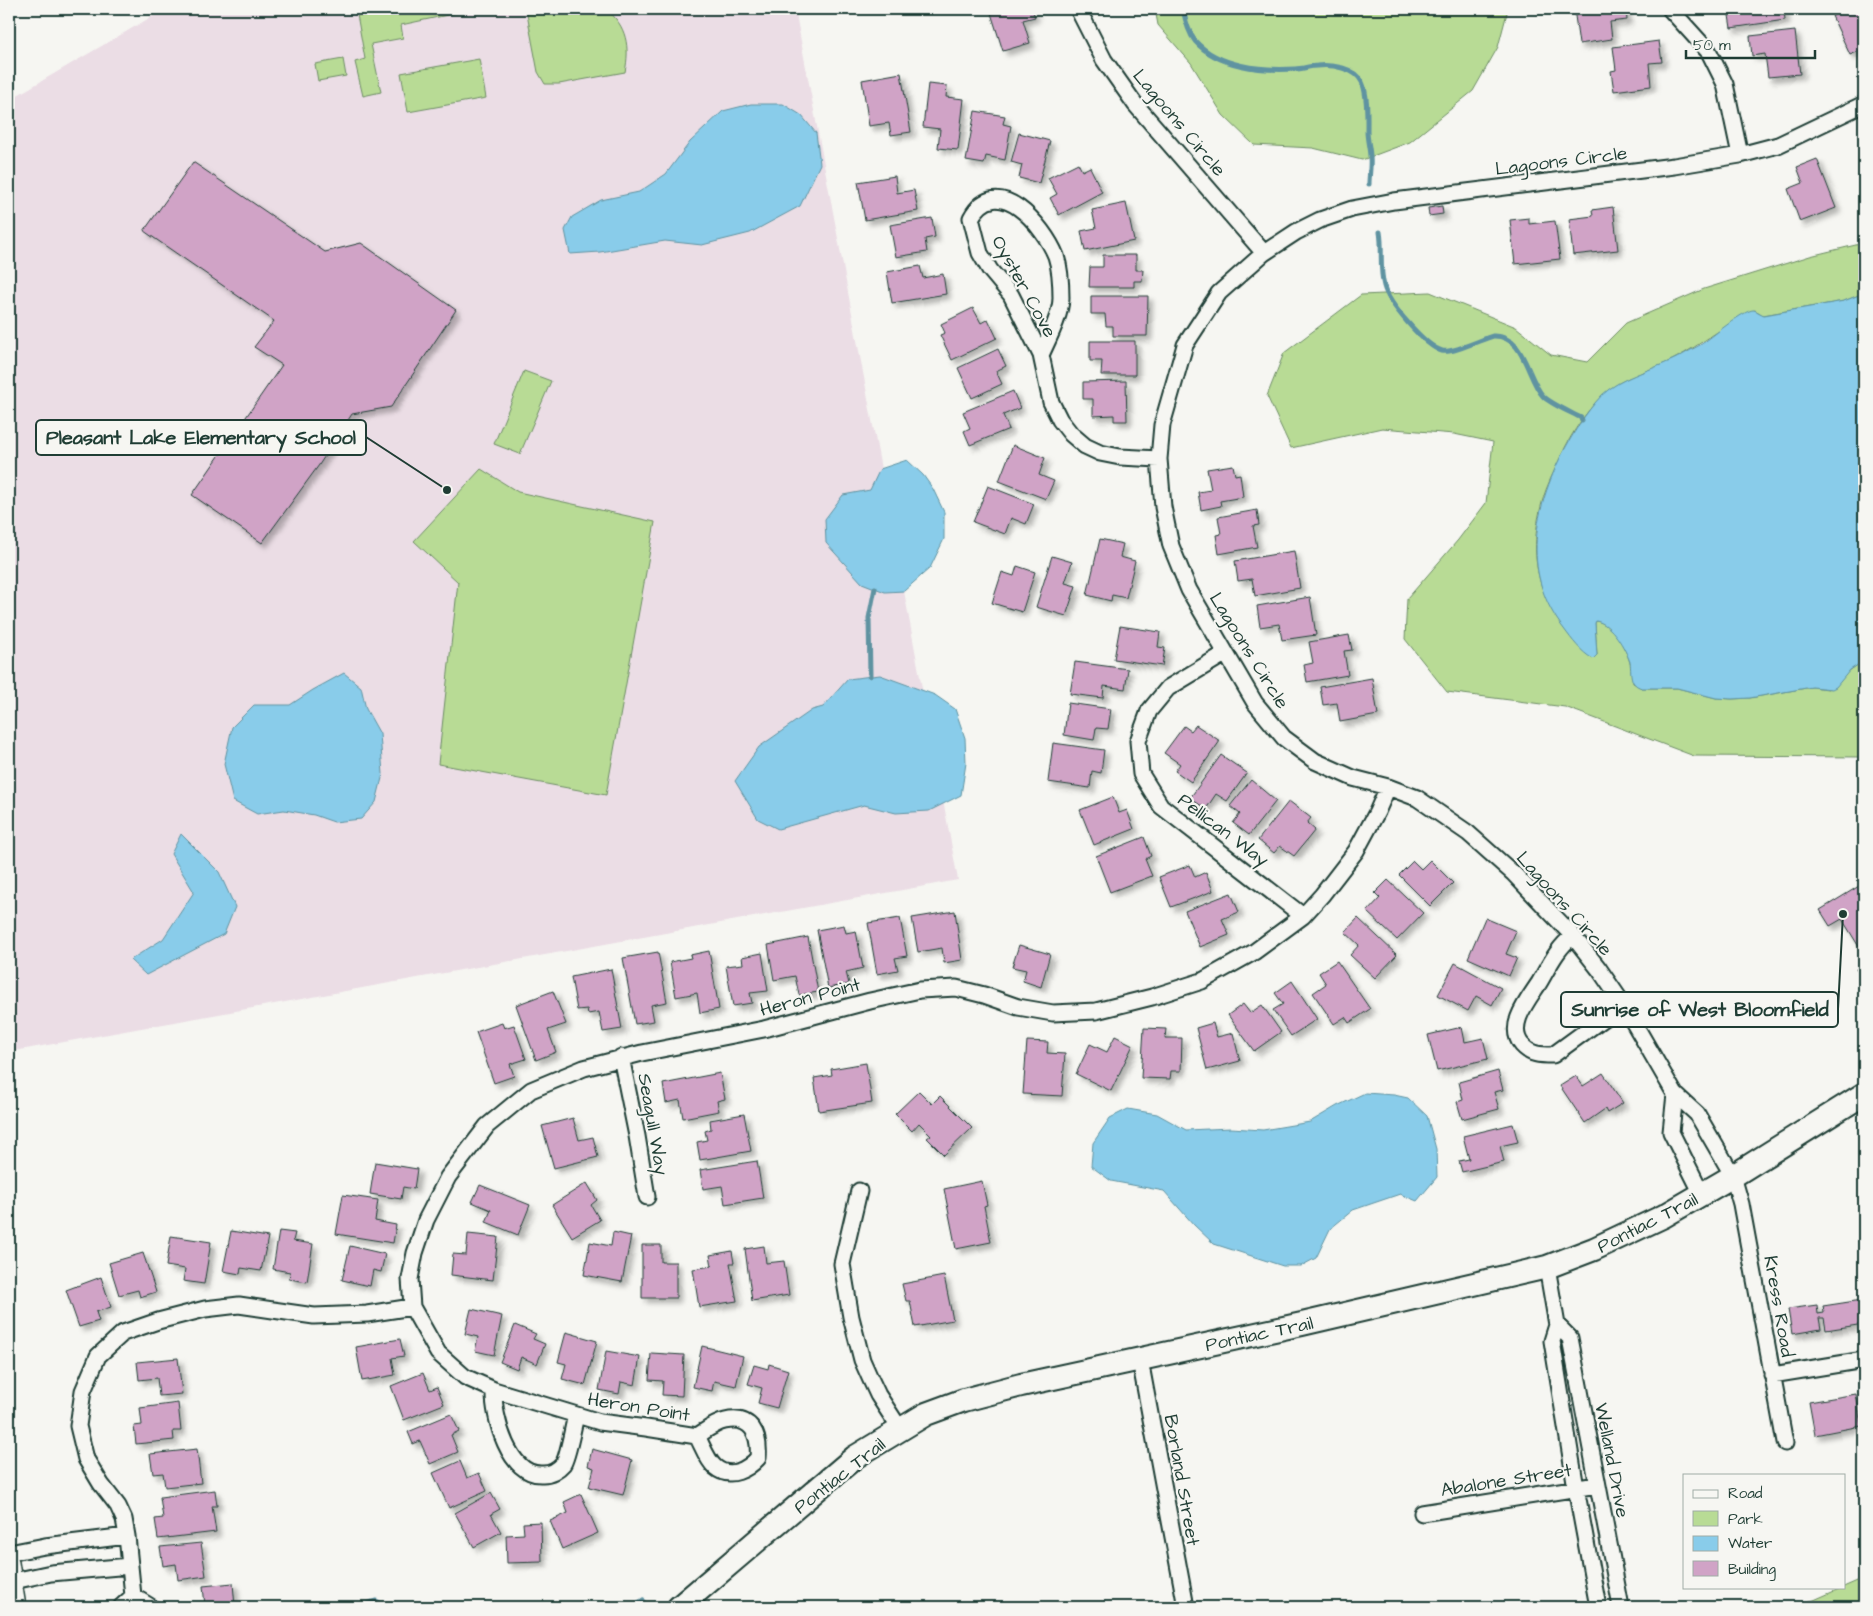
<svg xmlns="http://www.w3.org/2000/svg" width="1873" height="1616" font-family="'Architects Daughter',sans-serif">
	<defs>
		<filter id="shadow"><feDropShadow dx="4.5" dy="4.5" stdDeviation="2.5" flood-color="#0004"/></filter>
	</defs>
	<rect width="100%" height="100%" fill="#f6f6f2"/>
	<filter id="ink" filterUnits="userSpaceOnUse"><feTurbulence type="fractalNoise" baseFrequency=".02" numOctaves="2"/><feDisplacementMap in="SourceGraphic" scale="10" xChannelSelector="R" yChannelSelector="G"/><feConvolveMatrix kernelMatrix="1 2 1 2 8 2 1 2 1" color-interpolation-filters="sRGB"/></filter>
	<g filter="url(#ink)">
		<path fill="#ebdde5" d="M165 9H795L958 880 9 1052V100Z"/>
		<path fill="#b8db95" stroke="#6c8c64" d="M356 9H460L457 13 401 25 403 38 371 44 381 92 363 96 355 62 365 59Z
			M526 9H606C627 26 630 47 625 72L559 84H545L538 72Z
			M1155 9H1508L1498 47 1473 91 1410 142 1362 160 1313 148 1254 145 1223 115 1191 63 1158 25Z
			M343 59 346 76 318 81 315 64Z
			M479 59 486 98 408 112 401 73Z
			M1864 243V295H1859L1844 301 1763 315 1755 310C1726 324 1702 344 1674 359 1652 371 1622 376 1603 395 1582 415 1567 441 1556 467 1551 478 1546 488 1543 499 1524 564 1542 611 1589 656L1597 655 1595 623 1596 621C1613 624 1626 648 1630 663 1632 669 1632 676 1633 683L1642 688H1677L1716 698 1732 699 1750 698 1812 687 1828 689C1840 679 1851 668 1864 661V757L1694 756 1565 707 1447 692 1405 639 1407 599 1458 540 1486 503 1493 442 1454 434 1382 428 1291 448 1267 396 1284 353 1361 295 1430 292 1516 327 1551 355 1587 362 1626 323 1704 289 1810 256Z
			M524 371 551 381 520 454 494 444Z
			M481 469 518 492 655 522 606 795 438 764 458 582 414 541Z
			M1864 1578V1607H1783L1814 1600Z"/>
		<path fill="#89ccea" stroke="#5f93a1" d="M751 104H783L801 115 816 133 820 164 800 206 750 233 702 245 665 241 600 252 570 254 565 230 572 217 601 200 639 192 666 174 690 142 723 111Z
			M1859 295H1864V661L1850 670 1836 687 1832 689 1812 687 1750 698 1732 699 1716 698 1677 688H1642C1638 687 1635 685 1633 682 1630 676 1631 668 1630 662 1625 648 1612 624 1596 621L1595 623 1597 655 1593 659C1581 652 1572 640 1564 629 1522 576 1533 514 1560 458 1572 435 1585 413 1602 395 1620 378 1648 371 1670 361 1680 357 1690 350 1700 345 1710 339 1744 309 1754 310 1757 311 1761 314 1764 315L1844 301Z
			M907 460 923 475 933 489 944 512V539L930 568 904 591 885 592 862 583 826 543 825 519 843 495 870 490 880 469Z
			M344 673 361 687 366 709 380 734 383 774 376 802 361 819 334 822 314 815 284 810 257 814 233 801 224 764 232 727 254 705H290L313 690Z
			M880 675 935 695 955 709 965 738 966 763 961 795 929 811 896 813 864 805 778 829 758 819 735 781 759 747 812 710 823 707 848 679Z
			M181 834 219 872 235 907 224 934 146 975 130 960 163 939 194 892 171 854Z
			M1365 1093 1394 1095 1408 1098 1427 1116 1436 1149 1437 1177 1417 1201 1400 1194 1353 1210 1330 1229 1316 1258 1301 1266H1283L1214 1244 1194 1225 1164 1191 1111 1181 1091 1166 1093 1143 1110 1118 1128 1109 1157 1114 1186 1130 1231 1128 1263 1130 1310 1122 1337 1106Z"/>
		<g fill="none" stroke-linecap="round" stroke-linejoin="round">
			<path stroke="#5f93a1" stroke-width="5" d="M1183 9C1185 19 1188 32 1195 41 1218 67 1262 71 1295 69 1302 69 1310 66 1317 66 1331 64 1356 68 1362 82 1368 95 1367 117 1367 131 1367 140 1370 149 1370 157 1371 166 1369 175 1369 184
				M1380 232C1383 249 1379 268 1384 286 1388 303 1425 346 1442 351 1452 354 1482 339 1493 336 1525 335 1526 377 1543 396 1549 403 1572 413 1581 418L1582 420
				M870 676 869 618 875 588
				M356 1607 376 1601 386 1607
				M632 1607 643 1600"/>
		</g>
		<path fill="#d0a3c6" stroke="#1f3d34" filter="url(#shadow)" d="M993 9H1032L1035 17 1023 20 1030 43 1003 51 990 10Z
			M1574 9H1626L1627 20 1610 22 1612 39 1579 44Z
			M1728 9H1784L1785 20 1731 28Z
			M1847 9H1864V49L1850 55 1832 16Z
			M1795 31 1800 74 1768 77 1765 54 1752 56 1750 36Z
			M1659 41 1662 62 1649 63 1651 86 1614 91 1611 71 1616 70 1613 47Z
			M901 73 911 132 891 135 889 123 869 126 862 80Z
			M928 84 947 86 946 97 964 99 958 150 938 148 940 129 923 127Z
			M975 111 1005 116 1003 124 1011 126 1005 160 986 156 984 164 966 161Z
			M1019 133 1050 141 1039 183 1019 178 1022 165 1011 162Z
			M1817 159 1836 208 1800 222 1788 189 1803 183 1797 167Z
			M193 162 325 252 361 243 456 310 391 407 352 414 319 465 262 543 192 495 282 365 254 347 274 321 144 231Z
			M1078 163 1082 171 1090 167 1102 192 1059 215 1050 198 1057 194 1048 178Z
			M895 176 897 193 914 190 918 211 865 220 858 182Z
			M1126 203 1134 241 1085 251 1081 231 1096 228 1092 210Z
			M1442 206 1443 214 1429 216 1428 208Z
			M1613 207 1618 250 1573 255 1569 219 1593 216 1592 210Z
			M932 218 935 237 925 239 927 252 896 257 890 225Z
			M1529 218V224L1555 221 1560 259 1515 264 1510 220Z
			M1103 255H1136V270H1143L1142 281H1134V287H1089L1090 267H1103Z
			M920 266 923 278 943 274 946 294 892 303 887 272Z
			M1091 296H1148L1147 336H1113V326H1106L1105 314H1091Z
			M973 308 981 323 988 319 997 338 952 360 940 335 945 333 941 324Z
			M1090 341H1135V375H1101L1102 361H1090Z
			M998 349 1006 366 996 371 1002 384 972 398 958 368Z
			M1126 381 1127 421H1114V415L1093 416V399H1083V382Z
			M1013 391 1020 408 1003 415 1009 429 970 445 964 431 970 428 963 412Z
			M1013 445 1045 458 1039 475 1054 481 1046 499 999 481Z
			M1233 465 1235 475 1240 474 1243 497 1220 501 1221 506 1201 510 1198 492 1211 490 1207 469Z
			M988 486 1034 504 1026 524 1011 518 1005 534 973 522Z
			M1257 510 1259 525 1253 526 1257 547 1219 554 1216 535 1221 534 1218 517Z
			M1100 539 1123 544 1120 557 1135 561 1126 598 1112 595 1111 601 1087 595Z
			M1294 551 1300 588 1255 596 1252 579 1238 581 1235 561Z
			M1052 556 1072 562 1065 583 1076 586 1066 616 1036 607Z
			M1017 566 1035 572 1022 612 992 603 1002 572 1014 576Z
			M1310 597 1316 635 1282 640 1279 624 1260 627 1257 606Z
			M1120 626 1160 632 1158 647 1165 648 1162 666 1114 659Z
			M1349 635 1352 650 1344 651 1348 675 1307 682 1304 665 1313 663 1309 642Z
			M1075 662 1128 669 1125 689 1104 686 1103 698 1070 694Z
			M1372 678 1378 715 1340 722 1337 703 1323 705 1320 687Z
			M1068 703 1111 709 1108 729 1096 728 1094 740 1064 735Z
			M1196 725 1220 741 1191 782 1175 771 1180 764 1164 753 1184 726 1191 731Z
			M1053 743 1104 750 1101 773 1092 771 1090 788 1048 782Z
			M1221 755 1247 773 1227 801 1216 794 1206 809 1190 798Z
			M1251 780 1276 801 1249 835 1233 823 1240 814 1230 806Z
			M1113 797 1119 813 1127 810 1134 829 1094 845 1080 810Z
			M1289 801 1311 818 1307 823 1315 830 1294 856 1280 846 1274 853 1258 840Z
			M1144 837 1151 856 1145 859 1152 876 1110 892 1096 856Z
			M1430 860 1453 883 1430 906 1399 875 1413 861 1421 869Z
			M1190 865 1195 877 1206 872 1213 891 1171 907 1159 877Z
			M1388 880 1423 913 1397 940 1367 912 1380 898 1375 893Z
			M1864 883V955L1842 919 1830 926 1820 910Z
			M1231 893 1239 912 1222 919 1229 935 1200 947 1185 911Z
			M955 911 962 960 944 963 942 948 918 952 912 918Z
			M900 918 907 956 895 958 898 970 877 974 868 923Z
			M1358 918 1397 955 1375 978 1350 955 1359 945 1345 932Z
			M1485 918 1516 931 1506 954 1517 958 1509 976 1468 958Z
			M844 925 846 933 856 931 863 968 846 972 849 984 828 988 817 930Z
			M808 937 818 992 799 995 795 976 774 980 768 945Z
			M1019 945 1050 954 1041 987 1023 981 1026 970 1012 967Z
			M709 951 719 1009 700 1013 697 993 676 997 670 962 691 958 690 955Z
			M658 952 667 1002 651 1005 654 1021 635 1024 623 958Z
			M762 953 768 991 750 993 752 1003 733 1006 726 966 743 964 742 957Z
			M1337 961 1370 1009 1349 1023 1345 1017 1334 1024 1313 993 1326 984 1319 973Z
			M1455 963 1501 988 1492 1005 1476 996 1468 1011 1438 995Z
			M1864 965V982L1856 969Z
			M611 969 622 1029 603 1032 599 1012 588 1014 587 1009 577 1010 571 977Z
			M1292 981 1317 1019 1291 1036 1273 1010 1283 1004 1275 993Z
			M553 991 566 1024 548 1030 556 1052 536 1060 516 1005Z
			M1243 1004 1250 1013 1262 1005 1281 1032 1254 1051 1228 1015Z
			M502 1023 504 1028 514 1025 526 1059 510 1064 514 1076 494 1083 476 1032Z
			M1213 1023 1217 1037 1233 1033 1240 1061 1207 1070 1196 1028Z
			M1462 1027 1465 1042 1483 1038 1488 1059 1437 1071 1428 1035Z
			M1144 1028 1166 1029 1165 1038H1182L1181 1071H1171L1170 1079 1141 1078Z
			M1115 1036 1133 1045 1111 1091 1076 1074 1090 1044 1107 1052Z
			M1027 1041 1048 1042 1047 1053 1065 1054 1062 1096 1023 1094Z
			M866 1063 872 1103 819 1111 814 1078 832 1075 831 1069Z
			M1498 1071 1503 1090 1494 1092 1499 1109 1462 1119 1457 1102 1463 1100 1459 1082Z
			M720 1073 725 1099 717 1101 719 1111 683 1118 680 1100 666 1103 663 1084Z
			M1603 1073 1623 1103 1607 1113 1605 1109 1585 1123 1560 1086 1576 1076 1583 1086Z
			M919 1091 932 1104 940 1096 972 1128 944 1155 927 1138 931 1135 919 1123 912 1131 895 1114Z
			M744 1114 751 1151 700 1160 697 1142 707 1140 705 1131 711 1129 710 1120Z
			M573 1118 579 1140 593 1137 598 1157 554 1168 542 1126Z
			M1513 1124 1518 1142 1500 1146 1504 1162 1462 1172 1459 1161 1469 1159 1463 1136Z
			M757 1161 763 1198 725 1204 722 1186 703 1189 700 1170Z
			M375 1162 417 1169 414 1189 403 1187 401 1199 370 1194Z
			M982 1181 987 1205 984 1206 991 1242 956 1249 944 1189Z
			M587 1183 597 1200 591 1205 600 1220 572 1237 552 1205Z
			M480 1185 530 1205 518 1235 486 1222 491 1210 472 1202Z
			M343 1195 378 1200 375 1221 396 1225 393 1243 336 1234Z
			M231 1231 268 1237 261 1271 241 1268 240 1274 223 1271Z
			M279 1231 295 1233 293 1241 313 1244 307 1282 289 1279 290 1272 273 1269Z
			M613 1232 631 1236 622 1282 584 1275 590 1242 611 1246Z
			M468 1234 498 1237 493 1280 451 1275 453 1254 466 1255Z
			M171 1236 211 1242 204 1284 183 1281 185 1269 166 1266Z
			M642 1245H661V1262H676V1298H642Z
			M350 1246 385 1254 381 1272 373 1270 370 1286 342 1280Z
			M764 1246 766 1263 784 1261 789 1295 752 1301 745 1249Z
			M732 1251 734 1263H730L737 1301 699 1307 693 1269 712 1266 710 1255Z
			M143 1253 156 1292 140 1297 138 1290 119 1295 109 1263Z
			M944 1276 953 1320 915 1327 910 1301H906L902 1284Z
			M101 1277 111 1307 96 1312 99 1321 79 1327 66 1290Z
			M1862 1300 1864 1324 1826 1330 1824 1318H1819L1821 1329 1792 1334 1788 1309 1817 1305 1818 1314 1824 1313 1823 1306Z
			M471 1309 502 1316 494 1355 475 1351 478 1337 465 1334Z
			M515 1325 536 1334 533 1339 545 1344 537 1364 521 1357 517 1369 500 1362Z
			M566 1332 597 1341 585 1385 562 1379 566 1364 558 1362Z
			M400 1339 404 1356 392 1358 395 1375 362 1381 356 1347Z
			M702 1346 743 1356 736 1386 714 1381 712 1391 693 1387Z
			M606 1351 640 1357 635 1385 621 1382 619 1394 599 1390Z
			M651 1353 684 1355 682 1396 662 1395 663 1381 649 1380Z
			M178 1358 182 1394 159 1396 157 1378 139 1380 137 1362Z
			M769 1364 788 1370 777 1408 758 1403 762 1388 748 1384 754 1365 768 1369Z
			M423 1373 430 1390 437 1387 444 1404 404 1420 391 1386Z
			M1856 1394 1861 1426 1815 1435 1809 1402Z
			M178 1403 181 1431H173L174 1440 136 1444 134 1426 142 1425 140 1408Z
			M451 1414 459 1431 451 1435 458 1452 430 1464 420 1441 413 1444 408 1432Z
			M197 1449 201 1483 165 1487 163 1473 153 1474 150 1454Z
			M592 1449 632 1460 623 1495 589 1487 594 1468 588 1466Z
			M460 1461 467 1478 479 1473 487 1491 449 1508 433 1473Z
			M215 1490 217 1506H212L216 1532 158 1539 155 1519 163 1518 160 1497Z
			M491 1493 500 1509 491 1514 501 1532 474 1547 455 1513Z
			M581 1494 598 1533 562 1549 550 1521 568 1513 564 1502Z
			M541 1522 542 1562 507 1563 506 1535 524 1534 523 1523Z
			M201 1543 206 1576 178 1580 176 1564 163 1566 160 1547Z
			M233 1583 235 1607H195L205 1606 203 1586Z"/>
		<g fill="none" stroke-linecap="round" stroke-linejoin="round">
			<defs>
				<path id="minor" d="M1078 9 1104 60 1135 104 1264 253
					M1670 9 1709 52 1725 84 1740 155
					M1041 355C1048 339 1061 315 1061 298 1061 285 1060 268 1056 256 1044 226 997 170 971 218L980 253 990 270 1011 295 1041 355 1051 402 1060 420 1071 434 1085 446 1100 453 1120 457 1159 459
					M1226 653 1168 688 1149 711 1138 741 1141 774 1161 806 1303 916
					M1573 936C1557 948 1549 966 1539 983 1528 1000 1506 1026 1522 1045 1531 1055 1540 1055 1553 1055L1623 1004
					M621 1057 637 1136 647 1197
					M1675 1094 1671 1132 1702 1194
					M859 1191 842 1264 851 1317 862 1360 870 1378 878 1395 900 1429
					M1547 1267 1557 1325 1552 1341 1576 1488 1598 1607
					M1557 1325 1570 1338 1621 1607
					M1140 1360 1186 1607
					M1772 1375 1864 1360
					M494 1390C493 1417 509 1477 543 1474 550 1474 558 1470 563 1464 568 1457 573 1426 576 1416
					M697 1436C705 1431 715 1423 725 1421 752 1415 760 1435 758 1458 748 1469 730 1480 715 1467 707 1460 702 1445 697 1436L646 1428 600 1422 494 1390 465 1377 438 1353 412 1307 410 1279 415 1253 426 1220 448 1177 487 1126 531 1090 584 1068 642 1053 764 1029 870 1001 920 990 956 988 984 995 1018 1007 1053 1013 1096 1011 1152 997 1202 981 1254 952 1303 916 1322 895 1356 851 1377 812 1388 787
					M1785 1443 1741 1204 1733 1176 1697 1114 1675 1094 1623 1004 1599 969 1573 936 1514 874 1468 833 1417 798 1388 787 1353 778 1315 761 1284 738 1255 703 1189 590 1171 546 1163 507 1159 459 1162 425 1185 345 1219 293 1264 253 1296 232 1320 220 1352 209 1394 201 1674 166 1740 155 1778 145 1864 104
					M1422 1513 1597 1485
					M9 1553 45 1546 127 1536
					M9 1582 51 1573 130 1566
					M133 1596 127 1536 124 1519 118 1506 101 1484 86 1459 78 1426 83 1391 98 1356 123 1333 158 1321 205 1309 239 1305 314 1316 367 1314 412 1307
					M133 1596 151 1607
					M121 1607 133 1596"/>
				<path id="tertiary" d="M9 1563 16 1607"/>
				<path id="secondary" d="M679 1607 855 1457 926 1414 964 1400 1021 1385 1302 1324 1547 1267 1594 1249 1664 1216 1733 1176 1864 1094"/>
			</defs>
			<use href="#minor" stroke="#1f3d34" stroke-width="19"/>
			<use href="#tertiary" stroke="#1f3d34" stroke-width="22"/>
			<use href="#secondary" stroke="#1f3d34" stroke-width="26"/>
			<use href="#minor" stroke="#f6f6f2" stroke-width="15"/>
			<use href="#tertiary" stroke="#f6f6f2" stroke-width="19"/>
			<use href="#secondary" stroke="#f6f6f2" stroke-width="22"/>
		</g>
	</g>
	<g text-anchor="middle" stroke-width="4.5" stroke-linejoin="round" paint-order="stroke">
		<g font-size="19" fill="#1f3d34" stroke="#f6f6f2">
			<text transform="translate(1180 122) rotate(50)" y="7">Lagoons Circle</text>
			<text transform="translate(1561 160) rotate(-7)" y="7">Lagoons Circle</text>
			<text transform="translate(1025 286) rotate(61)" y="7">Oyster Cove</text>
			<text transform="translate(1250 650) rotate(58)" y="7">Lagoons Circle</text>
			<text transform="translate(1224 829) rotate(37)" y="7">Pellican Way</text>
			<text transform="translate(1565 903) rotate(48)" y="7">Lagoons Circle</text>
			<text transform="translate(810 996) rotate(-15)" y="7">Heron Point</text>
			<text transform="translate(654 1124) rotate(80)" y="7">Seagull Way</text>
			<text transform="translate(1647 1222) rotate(-27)" y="7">Pontiac Trail</text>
			<text transform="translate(1780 1306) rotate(80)" y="7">Kress Road</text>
			<text transform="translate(1259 1333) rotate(-12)" y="7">Pontiac Trail</text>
			<text transform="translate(639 1406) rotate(9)" y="7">Heron Point</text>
			<text transform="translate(1613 1460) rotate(79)" y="7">Welland Drive</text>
			<text transform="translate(839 1475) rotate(-38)" y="7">Pontiac Trail</text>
			<text transform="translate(1506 1479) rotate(-9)" y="7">Abalone Street</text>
			<text transform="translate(1183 1480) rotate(80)" y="7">Borland Street</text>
		</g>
	</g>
	<path fill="none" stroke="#1f3d34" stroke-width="2" d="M447 490L366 437M1843 914L1838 1009"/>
	<g fill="#1f3d34" stroke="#f6f6f2" stroke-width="2">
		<circle cx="447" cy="490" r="5"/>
		<circle cx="1843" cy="914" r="5"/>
	</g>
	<g fill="#f6f6f2" stroke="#1f3d34" stroke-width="2">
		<rect x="36" y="420" width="330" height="35" rx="5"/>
		<rect x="1561" y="992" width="277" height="35" rx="5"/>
	</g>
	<g font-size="20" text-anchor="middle" font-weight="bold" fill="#1f3d34">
		<text x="201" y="444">Pleasant Lake Elementary School</text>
		<text x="1700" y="1016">Sunrise of West Bloomfield</text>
	</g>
	<rect width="1873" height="1616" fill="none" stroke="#f6f6f2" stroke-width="30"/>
	<rect x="15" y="15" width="1843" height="1586" fill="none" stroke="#1f3d34" stroke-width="2" filter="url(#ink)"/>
	<rect x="1683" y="1474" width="162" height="115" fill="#f6f6f2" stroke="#a0aca6"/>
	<rect x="1693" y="1490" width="25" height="8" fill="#f6f6f2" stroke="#a0aca6"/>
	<text x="1728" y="1498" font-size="15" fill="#1f3d34">Road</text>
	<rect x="1693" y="1511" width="25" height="15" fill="#b8db95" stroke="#a0aca6"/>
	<text x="1728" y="1524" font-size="15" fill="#1f3d34">Park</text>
	<rect x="1693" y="1536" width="25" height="15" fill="#89ccea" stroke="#a0aca6"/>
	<text x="1728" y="1548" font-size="15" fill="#1f3d34">Water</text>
	<rect x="1693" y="1561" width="25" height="15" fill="#d0a3c6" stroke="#a0aca6"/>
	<text x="1728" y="1574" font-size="15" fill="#1f3d34">Building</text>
	<path d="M1686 50v8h129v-8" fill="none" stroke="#1f3d34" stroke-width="2.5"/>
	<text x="1693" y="50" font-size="15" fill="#1f3d34" stroke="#f6f6f2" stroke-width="4" paint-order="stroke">50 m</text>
</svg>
